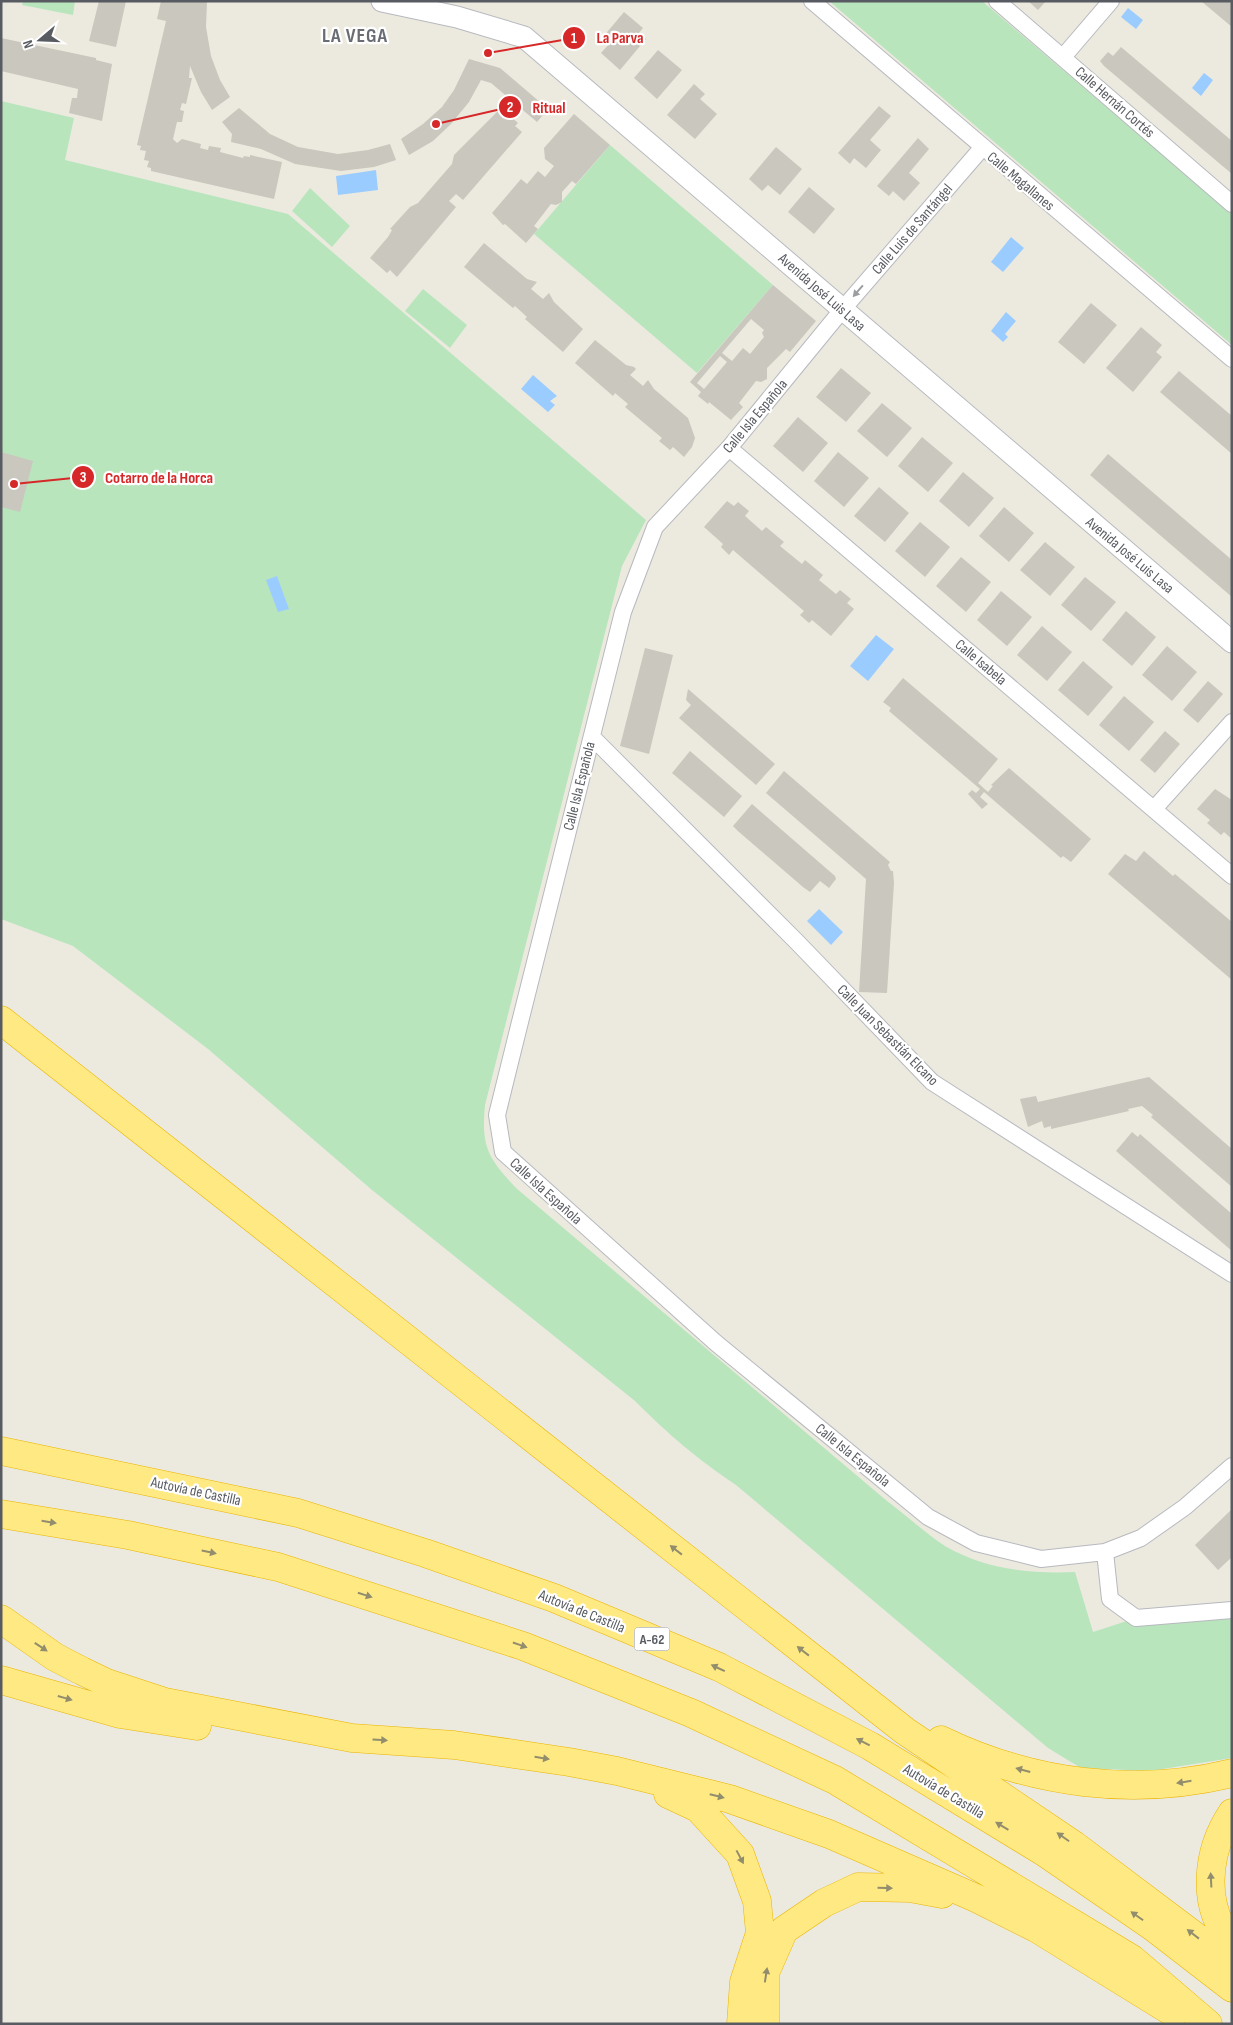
<svg xmlns="http://www.w3.org/2000/svg" width="1233" height="2025" font-family="'Sofia Sans Condensed',sans-serif">
	<rect width="100%" height="100%" fill="#eceadf"/>
	<path fill="#b9e5bd" d="M23 1H75L73 15 22 5Z
		M829 1H982L1232 214V345Z
		M1 101 74 118 65 160 288 214 646 520 622 566 485 1105C481 1147 488 1158 516 1188L887 1501C906 1515 925 1533 945 1546 984 1569 1030 1574 1075 1572L1093 1632 1136 1618 1232 1605V1758L1150 1771 1081 1768 1048 1748 736 1485C696 1458 669 1435 635 1401L372 1190 208 1049 73 946 1 919Z
		M610 145 773 285 697 373 534 234Z
		M310 188 350 226 332 247 292 211Z
		M423 289 467 325 450 348 405 311Z"/>
	<path fill="#9bccff" d="M1128 8 1143 20 1136 29 1121 17Z
		M1204 73 1213 80 1201 96 1192 88Z
		M376 170 378 190 338 195 336 176Z
		M1011 237 1024 248 1003 272 991 262Z
		M1006 312 1016 321 1005 334 1008 337 1003 342 991 331Z
		M533 375 557 396 550 401 555 405 548 412 521 389Z
		M277 576 289 609 278 612 266 580Z
		M876 635 894 649 868 681 850 666Z
		M819 909 843 932 831 945 807 921Z"/>
	<path fill="#c9c7be" fill-rule="evenodd" d="M99 1H126L116 47 89 41Z
		M161 1H207L206 27 211 56 220 80 230 97 212 110 201 92 190 66 189 78H192L186 104 182 103 180 110 184 111 182 122H177L173 139 177 143 182 139 201 144 200 148 208 150 209 146 221 148 220 152 243 158 244 156 250 157V155L282 162 274 199 151 171V168L147 167 149 161 144 160 146 151 140 150 141 146 137 145 166 21 157 19Z
		M1028 1H1046L1038 10Z
		M1201 1H1232V27Z
		M624 12 643 28 639 33 646 39 620 70 601 53 610 43 603 37Z
		M1 38 96 58V60L112 64 102 121 69 113 72 98H77L78 89 1 71Z
		M1121 47 1232 141V174L1104 66 1100 61 1108 52 1113 56Z
		M658 50 682 70 657 99 634 78Z
		M469 59 500 68 548 109 537 122 491 83 481 80 469 102 451 124 433 141 409 155 401 139 423 124 442 107 454 90Z
		M694 84 705 94 700 99 717 114 695 139 667 115Z
		M879 106 891 116 870 140 881 150 866 168 854 158 850 164 838 153Z
		M239 108 270 134 298 147 338 154 368 150 390 144 396 160 374 167 341 171 295 164 261 149 231 142 232 134 222 122Z
		M501 108 518 123 515 126 522 132 463 200 456 194 449 201 456 207 397 277 390 270 387 273 370 258 388 237 392 230 390 229 410 207 418 203 452 164 454 155Z
		M574 114 610 145 576 184 572 181 562 192V202L556 205 551 204 534 226 538 229 526 243 505 224 503 225 492 213 521 179 527 184 538 171 545 177 554 166 545 159 544 148Z
		M918 138 929 149 909 173 920 183 904 201 893 191 889 196 877 186Z
		M776 147 802 169 780 195 768 185 762 191 749 179Z
		M809 187 835 209 814 234 788 212Z
		M484 243 527 279 537 282 531 289 543 299 549 293 554 302 583 329 563 352 525 319 527 317 515 306 513 308 464 267Z
		M773 285 816 321 790 352 786 349 767 368V379L761 382 756 381 739 403 743 407 731 420 709 402 708 404 698 396 701 392 690 382ZM751 319 764 330 762 333 764 337 750 354 743 348 732 361 722 353ZM720 356 727 362 704 389 697 383Z
		M1091 303 1117 325 1084 364 1058 342Z
		M1141 327 1162 345 1156 352 1162 357 1133 392 1106 368Z
		M595 340 626 365 634 367 636 369 630 375 643 386 648 380 654 389 688 418 695 438 692 447 684 457 673 447 670 450 659 441 662 438 625 407 628 404 615 393 613 396 575 363Z
		M841 368 871 393 846 422 816 397Z
		M1179 371 1232 416V454L1160 392Z
		M882 403 912 428 887 457 857 431Z
		M798 417 828 443 803 472 773 446Z
		M922 437 953 463 928 492 898 466Z
		M1 452 33 461 20 512 1 507Z
		M838 452 869 478 844 507 814 481Z
		M1108 454 1232 560V597L1090 475Z
		M963 472 994 498 969 527 939 501Z
		M879 487 909 513 885 542 854 516Z
		M727 501 734 506 738 502 749 511 745 516 762 531 766 527 784 542 780 546 802 564 805 560 823 575 819 580 836 594 840 590 851 599 847 603 854 609 831 636 812 620 809 623 800 615 804 611 733 550 729 555 721 547 723 544 704 527Z
		M1004 507 1034 533 1009 562 979 536Z
		M920 522 950 547 925 577 895 551Z
		M1045 542 1075 567 1050 596 1020 570Z
		M961 557 991 582 966 612 936 586Z
		M1085 577 1116 602 1091 631 1061 605Z
		M1001 591 1032 617 1007 646 977 620Z
		M1126 611 1156 637 1132 666 1102 640Z
		M1042 626 1072 652 1047 681 1017 655Z
		M1167 646 1197 672 1172 701 1142 675Z
		M645 648 673 655 649 754 620 746Z
		M1083 661 1113 687 1088 716 1058 690Z
		M903 678 998 759 978 783 988 792 993 786 991 785 1009 768 1091 839 1071 862 1063 856 1061 858 984 792 980 797 988 804 982 809 968 794 972 790 976 793 980 789 889 711 891 708 883 702Z
		M1208 681 1223 694 1198 723 1183 710Z
		M688 689 775 764 756 785 679 718 691 705 686 700Z
		M1124 696 1154 722 1129 751 1099 725Z
		M1165 731 1180 744 1155 773 1140 760Z
		M690 751 742 796 724 817 672 773Z
		M784 771 890 862 888 865 891 871H893L894 883 887 993 859 992 866 879 766 793Z
		M1215 789 1232 800V839L1224 832 1221 835 1207 823 1210 820 1197 809Z
		M752 804 835 876 836 879 829 888 820 881 810 892 803 887 739 832 733 826Z
		M1144 851 1173 876 1175 874 1232 922V980L1108 874 1125 854 1136 861Z
		M1149 1077 1232 1149V1187L1151 1117 1153 1115 1142 1106 1128 1109 1129 1111 1051 1129V1126L1044 1128 1042 1121 1028 1127 1020 1099 1036 1096 1038 1102Z
		M1132 1132 1138 1137 1140 1134 1232 1214V1251L1116 1151Z
		M1232 1509V1557L1218 1570 1195 1545Z"/>
	<g fill="none" stroke-linecap="round" stroke-linejoin="round">
		<defs>
			<path id="minor" d="M812 1 1232 359
				M997 1 1232 204
				M1063 57 1111 1
				M982 148 842 310 729 448 655 527 623 612 519 1026 497 1115 503 1152 716 1343 928 1517 976 1543 1041 1559 1105 1552 1141 1538 1185 1507 1232 1466
				M729 448 1232 876
				M592 737 797 942 932 1082 1232 1274
				M1154 809 1232 722
				M1105 1552 1110 1599 1136 1618 1232 1610"/>
			<path id="tertiary" d="M382 1 457 17 524 37 1232 642"/>
			<path id="motorway" d="M1 1020 905 1731 1074 1845 1232 1964
				M1 1451 298 1513 425 1553 554 1598 719 1667 870 1746 1044 1852 1153 1927 1232 1988
				M1 1514 128 1535 278 1567 523 1646 691 1713 835 1780 1132 1959 1208 2024
				M1 1619 55 1657 82 1671 107 1683 165 1702 352 1738 454 1745 569 1762 617 1771 730 1799 829 1834 978 1899 1036 1928 1174 2013
				M1 1680 120 1714 197 1726
				M941 1740C1032 1784 1134 1797 1232 1773
				M668 1794 698 1808 740 1854 757 1901 760 1933 744 1982 741 2024
				M1232 1813C1207 1850 1200 1906 1232 1942
				M765 2024V1973L784 1930 824 1903 858 1887 910 1888 942 1894"/>
		</defs>
		<use href="#minor" stroke="#b7b9bf" stroke-width="18"/>
		<use href="#tertiary" stroke="#b7b9bf" stroke-width="23"/>
		<use href="#motorway" stroke="#eab400" stroke-width="29"/>
		<use href="#minor" stroke="#fff" stroke-width="16"/>
		<use href="#tertiary" stroke="#fff" stroke-width="21"/>
		<use href="#motorway" stroke="#ffe982" stroke-width="28"/>
	</g>
	<defs><path id="oneway-solid" d="M-6-.8H1V-3.2L6.5 0L1 3.2V.8H-6Z" transform="scale(1.25)"/></defs>
	<use fill="#9b9da0" href="#oneway-solid" transform="translate(858 291) rotate(131)"/>
	<g fill="#928d6d">
		<use href="#oneway-solid" transform="translate(49 1522) rotate(9)"/>
		<use href="#oneway-solid" transform="translate(676 1550) rotate(-142)"/>
		<use href="#oneway-solid" transform="translate(209 1552) rotate(12)"/>
		<use href="#oneway-solid" transform="translate(365 1595) rotate(18)"/>
		<use href="#oneway-solid" transform="translate(520 1645) rotate(19)"/>
		<use href="#oneway-solid" transform="translate(41 1647) rotate(33)"/>
		<use href="#oneway-solid" transform="translate(803 1651) rotate(-142)"/>
		<use href="#oneway-solid" transform="translate(718 1668) rotate(-155)"/>
		<use href="#oneway-solid" transform="translate(65 1698) rotate(16)"/>
		<use href="#oneway-solid" transform="translate(380 1740) rotate(4)"/>
		<use href="#oneway-solid" transform="translate(863 1742) rotate(-153)"/>
		<use href="#oneway-solid" transform="translate(542 1758) rotate(9)"/>
		<use href="#oneway-solid" transform="translate(1023 1770) rotate(-165)"/>
		<use href="#oneway-solid" transform="translate(1184 1782) rotate(171)"/>
		<use href="#oneway-solid" transform="translate(717 1796) rotate(14)"/>
		<use href="#oneway-solid" transform="translate(1002 1826) rotate(-149)"/>
		<use href="#oneway-solid" transform="translate(1063 1837) rotate(-145)"/>
		<use href="#oneway-solid" transform="translate(740 1857) rotate(62)"/>
		<use href="#oneway-solid" transform="translate(1211 1880) rotate(-93)"/>
		<use href="#oneway-solid" transform="translate(885 1888) rotate(2)"/>
		<use href="#oneway-solid" transform="translate(1137 1916) rotate(-145)"/>
		<use href="#oneway-solid" transform="translate(1193 1934) rotate(-142)"/>
		<use href="#oneway-solid" transform="translate(766 1975) rotate(-81)"/>
	</g>
	<g text-anchor="middle" stroke-width="4.5" stroke-linejoin="round" paint-order="stroke">
		<rect fill="#fff" stroke="#8a8c90" stroke-width="1" x="634.5" y="1627.5" width="35" height="23" rx="4"/>
		<g font-size="14" font-weight="bold" fill="#585b61">
			<text x="652" y="1644">A-62</text>
		</g>
		<g font-size="15" fill="#585b61" stroke="#fff">
			<text transform="translate(1115 102) rotate(41)" y="5">Calle Hernán Cortés</text>
			<text transform="translate(1021 181) rotate(40)" y="5">Calle Magallanes</text>
			<text transform="translate(912 229) rotate(-49)" y="5">Calle Luis de Santángel</text>
			<text transform="translate(822 292) rotate(41)" y="5">Avenida José Luis Lasa</text>
			<text transform="translate(755 416) rotate(-50)" y="5">Calle Isla Española</text>
			<text transform="translate(1130 555) rotate(40)" y="5">Avenida José Luis Lasa</text>
			<text transform="translate(981 662) rotate(40)" y="5">Calle Isabela</text>
			<text transform="translate(579 786) rotate(-76)" y="5">Calle Isla Española</text>
			<text transform="translate(888 1035) rotate(45)" y="5">Calle Juan Sebastián Elcano</text>
			<text transform="translate(546 1191) rotate(42)" y="5">Calle Isla Española</text>
			<text transform="translate(853 1455) rotate(39)" y="5">Calle Isla Española</text>
			<text transform="translate(196 1491) rotate(12)" y="5">Autovía de Castilla</text>
			<text transform="translate(582 1611) rotate(22)" y="5">Autovía de Castilla</text>
			<text transform="translate(944 1791) rotate(31)" y="5">Autovía de Castilla</text>
		</g>
		<g font-size="20" font-weight="bold" letter-spacing="1" fill="#696d73" stroke="#fff">
			<text x="355" y="42">LA VEGA</text>
		</g>
	</g>
	<path fill="none" stroke="#d62828" stroke-width="2" d="M488 53L574 38M436 124L510 107M14 484L83 477"/>
	<g fill="#d62828" stroke="#fff" stroke-width="2">
		<circle cx="488" cy="53" r="5"/>
		<circle cx="436" cy="124" r="5"/>
		<circle cx="14" cy="484" r="5"/>
		<circle cx="574" cy="38" r="12"/>
		<circle cx="510" cy="107" r="12"/>
		<circle cx="83" cy="477" r="12"/>
	</g>
	<g font-size="15" text-anchor="middle" font-weight="bold" fill="#fff">
		<text x="574" y="43">1</text>
		<text x="510" y="112">2</text>
		<text x="83" y="482">3</text>
	</g>
	<g font-size="16" text-anchor="middle" font-weight="bold" fill="#d62828" stroke="#fff" stroke-width="4.5" stroke-linejoin="round" paint-order="stroke">
		<text x="620" y="43">La Parva</text>
		<text x="549" y="113">Ritual</text>
		<text x="159" y="483">Cotarro de la Horca</text>
	</g>
	<rect width="1233" height="2025" fill="none" stroke="#585b61" stroke-width="5"/>
	<g transform="translate(40 40) rotate(251)" stroke="#ffffff" stroke-width="4" paint-order="stroke">
	<path d="M0-4L9 19L0 12L-9 19Z" fill="#585b61"/>
	<text y="-8" font-size="14" font-weight="bold" text-anchor="middle" fill="#585b61">N</text>
	</g>
</svg>
